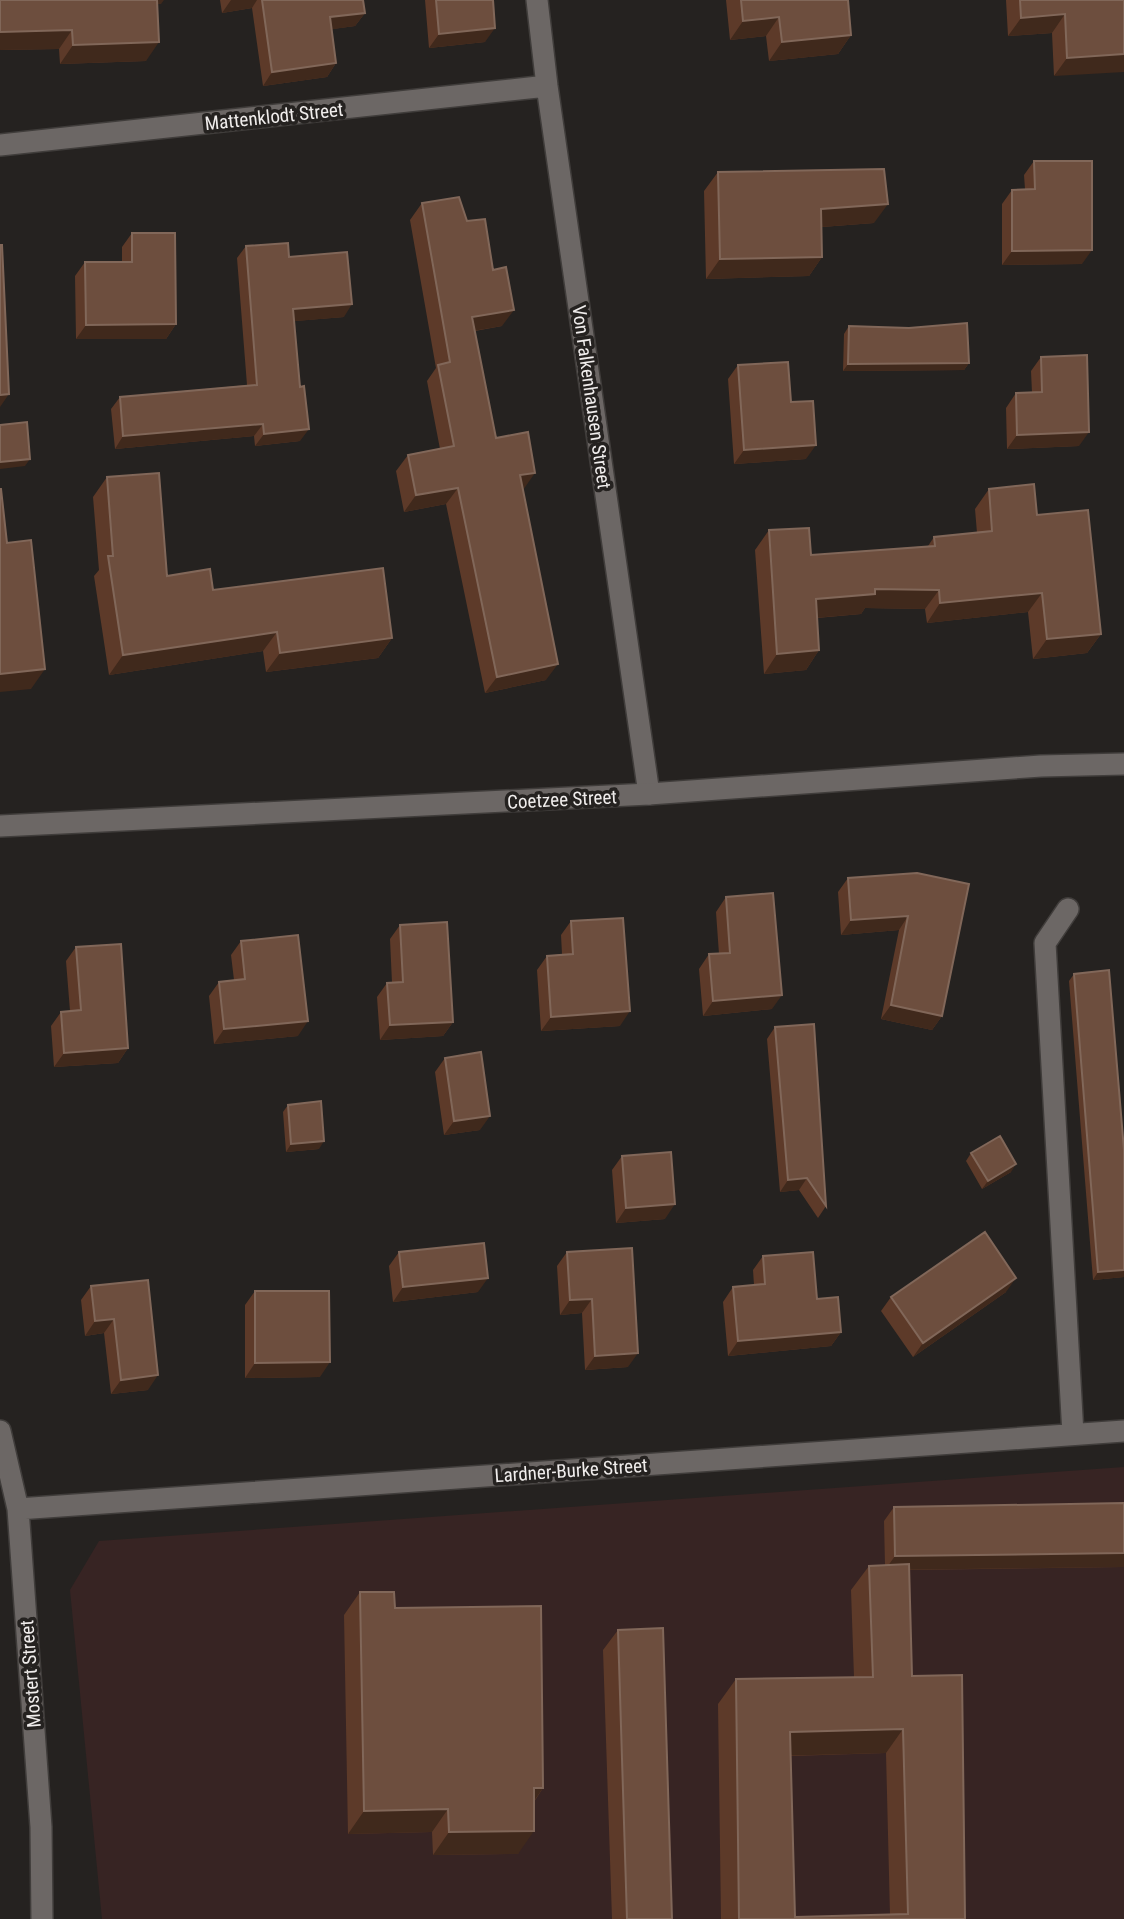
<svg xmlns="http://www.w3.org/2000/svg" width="1124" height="1919" font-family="'Roboto Condensed',sans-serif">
	<rect width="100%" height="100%" fill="#252220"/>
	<path fill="#372423" d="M1124 1467V1919H102L70 1590 99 1541Z"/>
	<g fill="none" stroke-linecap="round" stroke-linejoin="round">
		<defs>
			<path id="street" d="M537 0 547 86 649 794
				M0 145 547 86
				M1068 909 1045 943 1073 1434
				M0 1431 18 1509 41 1827 42 1919
				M18 1509 1124 1431"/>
			<path id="secondary" d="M0 826 649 794 1041 766 1124 764"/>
		</defs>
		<use href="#street" stroke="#403d3b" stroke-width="24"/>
		<use href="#secondary" stroke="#403d3b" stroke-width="24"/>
		<use href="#street" stroke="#6c6765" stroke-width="21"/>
		<use href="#secondary" stroke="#6c6765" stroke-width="21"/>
	</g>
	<path fill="#5d3a29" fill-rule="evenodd" d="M0 0 161 4H158L146 61 60 64 59 49 0 50Z
		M220 0H363L365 13 355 26 332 29 336 63 327 77 263 86 252 8 222 13Z
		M425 0H493L485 42 429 48Z
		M726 0H848L851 35 838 54 769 61 766 36 730 40Z
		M1006 0H1124L1054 76 1052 33 1008 36Z
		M1034 161 1082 264 1002 265V204L1012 190 1025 189 1024 175Z
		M718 172 874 223 822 227V257L809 276 706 279 704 191Z
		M422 203 467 221 502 326 475 331 496 438 523 490 546 680 485 693 446 504 404 512 396 471 408 455 440 449 427 381 436 368 410 220Z
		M132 233 176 324 166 339H76L75 276 85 262H122V247Z
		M246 246 289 257 344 317 294 321 300 441 255 446 254 436 115 449 111 409 120 397 247 385 237 258Z
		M849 326 969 363 964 370 843 371 844 334Z
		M1041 357 1079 446 1007 449 1006 408 1016 393H1032L1031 371Z
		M738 365 791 402 806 459 734 464 728 379Z
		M107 477 167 576 213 590 392 638 378 658 266 672 263 651 109 675 94 576 99 570 93 497Z
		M989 489 1037 515 1101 634 1087 653 1033 659 1028 612 927 623 925 609 865 608 861 614 817 618 819 650 806 670 764 674 755 550 769 530 811 555 928 546 934 537 977 533 975 509Z
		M848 878 969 884 942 1016 932 1030 881 1019 899 930 841 935 838 892Z
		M726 897 772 1009 703 1016 699 969 709 954H719L716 912Z
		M571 921 620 1026 541 1031 537 970 547 956 562 954 561 935Z
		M400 925 453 1022 443 1036 380 1040 377 997 387 983H392L390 939Z
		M241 941 298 1036 214 1044 209 996 219 982 234 980 231 955Z
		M76 947 128 1048 118 1063 54 1067 51 1026 61 1012 70 1011 66 961Z
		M1074 974 1124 1277 1093 1280 1069 981Z
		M775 1027 826 1206 818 1218 799 1190 780 1192 767 1039Z
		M445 1058 480 1130 444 1135 435 1072Z
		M288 1105 319 1149 286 1152 283 1112Z
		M971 1153 1011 1172 982 1189 966 1161Z
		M622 1156 665 1219 616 1223 612 1170Z
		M399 1252 478 1292 393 1302 389 1266Z
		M567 1252 628 1367 585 1370 582 1313 560 1315 557 1266Z
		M763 1256 817 1299 841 1332 831 1346 728 1356 723 1302 733 1287 754 1285 753 1270Z
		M148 1280V1390L111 1394 104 1333 85 1336 81 1300 91 1286Z
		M255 1291 320 1377 245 1378V1305Z
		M1006 1292 913 1357 881 1311 891 1297Z
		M1124 1503V1567L909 1570 912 1676 965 1919H721L718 1704 736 1679 854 1677 851 1590 869 1566 885 1565 884 1521 894 1507ZM886 1753 890 1915 795 1917 791 1756Z
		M360 1592 395 1608 543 1788 534 1802 518 1854 433 1855 432 1832 348 1834 344 1615Z
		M618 1630 672 1919H612L603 1650Z"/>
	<path fill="#40291c" d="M147 0H164L161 4 144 5Z
		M231 0H257L252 8 222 13Z
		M365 13 355 26 320 31 330 17Z
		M1065 14 1052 33 1008 36 1021 18Z
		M779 17 766 36 730 40 743 21Z
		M495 28 485 42 429 48 439 34Z
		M72 30 59 49 0 50V32Z
		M851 35 838 54 769 61 782 42Z
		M159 42 146 61 60 64 73 45Z
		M1124 54V72L1054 76 1067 58Z
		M336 63 327 77 263 86 272 72Z
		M888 204 874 223 808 228 821 209Z
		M1092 250 1082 264 1002 265 1012 251Z
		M822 257 809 276 706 279 720 259Z
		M352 304 344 317 285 322 293 309Z
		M514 310 502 326 461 333 472 317Z
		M176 324 166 339H76L86 325Z
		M969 363 964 370 843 371 848 364Z
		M9 394 0 407V395Z
		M263 424 254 436 115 449 123 436Z
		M309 429 300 441 255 446 264 434Z
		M1089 432 1079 446 1007 449 1017 435Z
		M816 445 806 459 734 464 744 450Z
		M30 459 25 466 0 469V462Z
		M535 473 523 490 520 475Z
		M458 488 446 504 404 512 416 495Z
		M875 589 939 590 925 609 865 608 861 614 802 619 816 599Z
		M1042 593 1028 612 927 623 940 603Z
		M277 632 263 651 109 675 123 655Z
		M1101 634 1087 653 1033 659 1047 639Z
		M392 638 378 658 266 672 280 653Z
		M819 650 806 670 764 674 777 654Z
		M558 664 546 680 485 693 497 677Z
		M45 669 31 689 0 692V674Z
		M908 916 899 930 841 935 851 920Z
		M782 995 772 1009 703 1016 713 1001Z
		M891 1005 942 1016 932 1030 881 1019Z
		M630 1011 620 1026 541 1031 551 1017Z
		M308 1021 298 1036 214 1044 224 1029Z
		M453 1022 443 1036 380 1040 390 1025Z
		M128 1048 118 1063 54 1067 64 1053Z
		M490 1116 480 1130 444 1135 454 1121Z
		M324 1141 319 1149 286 1152 291 1144Z
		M1016 1164 1011 1172 982 1189 988 1181Z
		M807 1178 799 1190 780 1192 788 1180Z
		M675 1204 665 1219 616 1223 626 1208Z
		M1124 1270V1277L1093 1280 1098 1272Z
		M488 1278 478 1292 393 1302 403 1287Z
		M1016 1278 1006 1292 913 1357 923 1343Z
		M592 1299 582 1313 560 1315 570 1300Z
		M114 1319 104 1333 85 1336 95 1321Z
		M841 1332 831 1346 728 1356 738 1341Z
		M638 1353 628 1367 585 1370 595 1356Z
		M330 1362 320 1377 245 1378 255 1363Z
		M158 1375 148 1390 111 1394 121 1380Z
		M1124 1553V1567L885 1570 895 1556Z
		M903 1729 886 1753 773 1756 790 1732Z
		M534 1788H543L527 1811Z
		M448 1809 432 1832 348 1834 364 1811Z
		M534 1831 518 1854 433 1855 449 1832Z"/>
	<path fill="#6d4e3e" stroke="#816759" stroke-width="2" fill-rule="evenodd" d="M0 0H157L159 42 73 45 72 30 0 32Z
		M262 0H363L365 13 330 17 336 63 272 72Z
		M436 0H493L495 28 439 34Z
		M741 0H848L851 35 782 42 779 17 743 21Z
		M1020 0H1124V54L1067 58 1065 14 1021 18Z
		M1034 161H1092V250L1012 251V190L1035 189Z
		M884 169 888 204 821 209 822 257 720 259 718 172Z
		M459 197 467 221 485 219 493 270 506 267 514 310 472 317 496 438 528 432 535 473 520 475 558 664 497 677 458 488 416 495 408 455 454 446 438 365 450 362 422 203Z
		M132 233H175L176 324 86 325 85 262H132Z
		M288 243 289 257 347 252 352 304 293 309 300 387 304 386 309 429 264 434 263 424 123 436 120 397 257 385 246 246Z
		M0 245H2L9 394 0 395Z
		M967 323 969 363 848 364 849 326 909 328Z
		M1087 355 1089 432 1017 435 1016 393 1042 392 1041 357Z
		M788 362 791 402 813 401 816 445 744 450 738 365Z
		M27 422 30 459 0 462V425Z
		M159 473 167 576 210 569 213 590 383 568 392 638 280 653 277 632 123 655 108 556H113L107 477Z
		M1034 484 1037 515 1088 510 1101 634 1047 639 1042 593 940 603 939 590 875 589V594L816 599 819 650 777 654 769 530 809 528 811 555 935 546 934 537 992 531 989 489Z
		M0 489H1L7 543 31 540 45 669 0 674Z
		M917 873 969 884 942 1016 891 1005 908 916 851 920 848 878Z
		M773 893 782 995 713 1001 709 954 730 953 726 897Z
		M623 918 630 1011 551 1017 547 956 573 954 571 921Z
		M447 922 453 1022 390 1025 387 983 403 982 400 925Z
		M298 935 308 1021 224 1029 219 982 245 979 241 941Z
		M121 944 128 1048 64 1053 61 1012 81 1010 76 947Z
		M1109 970 1124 1150V1270L1098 1272 1074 974Z
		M814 1024 826 1206 807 1178 788 1180 775 1027Z
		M481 1052 490 1116 454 1121 445 1058Z
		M321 1101 324 1141 291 1144 288 1105Z
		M1000 1136 1016 1164 988 1181 971 1153Z
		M671 1152 675 1204 626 1208 622 1156Z
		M985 1232 1016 1278 923 1343 891 1297Z
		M484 1243 488 1278 403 1287 399 1252Z
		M632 1248 638 1353 595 1356 592 1299 570 1300 567 1252Z
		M813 1252 817 1299 838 1297 841 1332 738 1341 733 1287 765 1284 763 1256Z
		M148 1280 158 1375 121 1380 114 1319 95 1321 91 1286Z
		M255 1291H329L330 1362 255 1363Z
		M1124 1503V1553L895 1556 894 1507Z
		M909 1564 912 1676 962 1675 965 1919H739L736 1679 873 1677 869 1566ZM903 1729 908 1914 795 1917 790 1732Z
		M360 1592H394L395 1608 541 1606 543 1788H534V1831L449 1832 448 1809 364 1811Z
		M663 1628 672 1919H627L618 1630Z"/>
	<g text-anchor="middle" stroke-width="7" stroke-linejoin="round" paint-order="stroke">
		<g font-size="19" fill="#f0edec" stroke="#252220">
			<text transform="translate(274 116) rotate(-6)" y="7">Mattenklodt Street</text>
			<text transform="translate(592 397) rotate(82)" y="7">Von Falkenhausen Street</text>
			<text transform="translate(562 799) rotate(-3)" y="7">Coetzee Street</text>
			<text transform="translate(571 1470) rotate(-4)" y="7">Lardner-Burke Street</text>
			<text transform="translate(30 1674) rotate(-94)" y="7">Mostert Street</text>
		</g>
	</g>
</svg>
